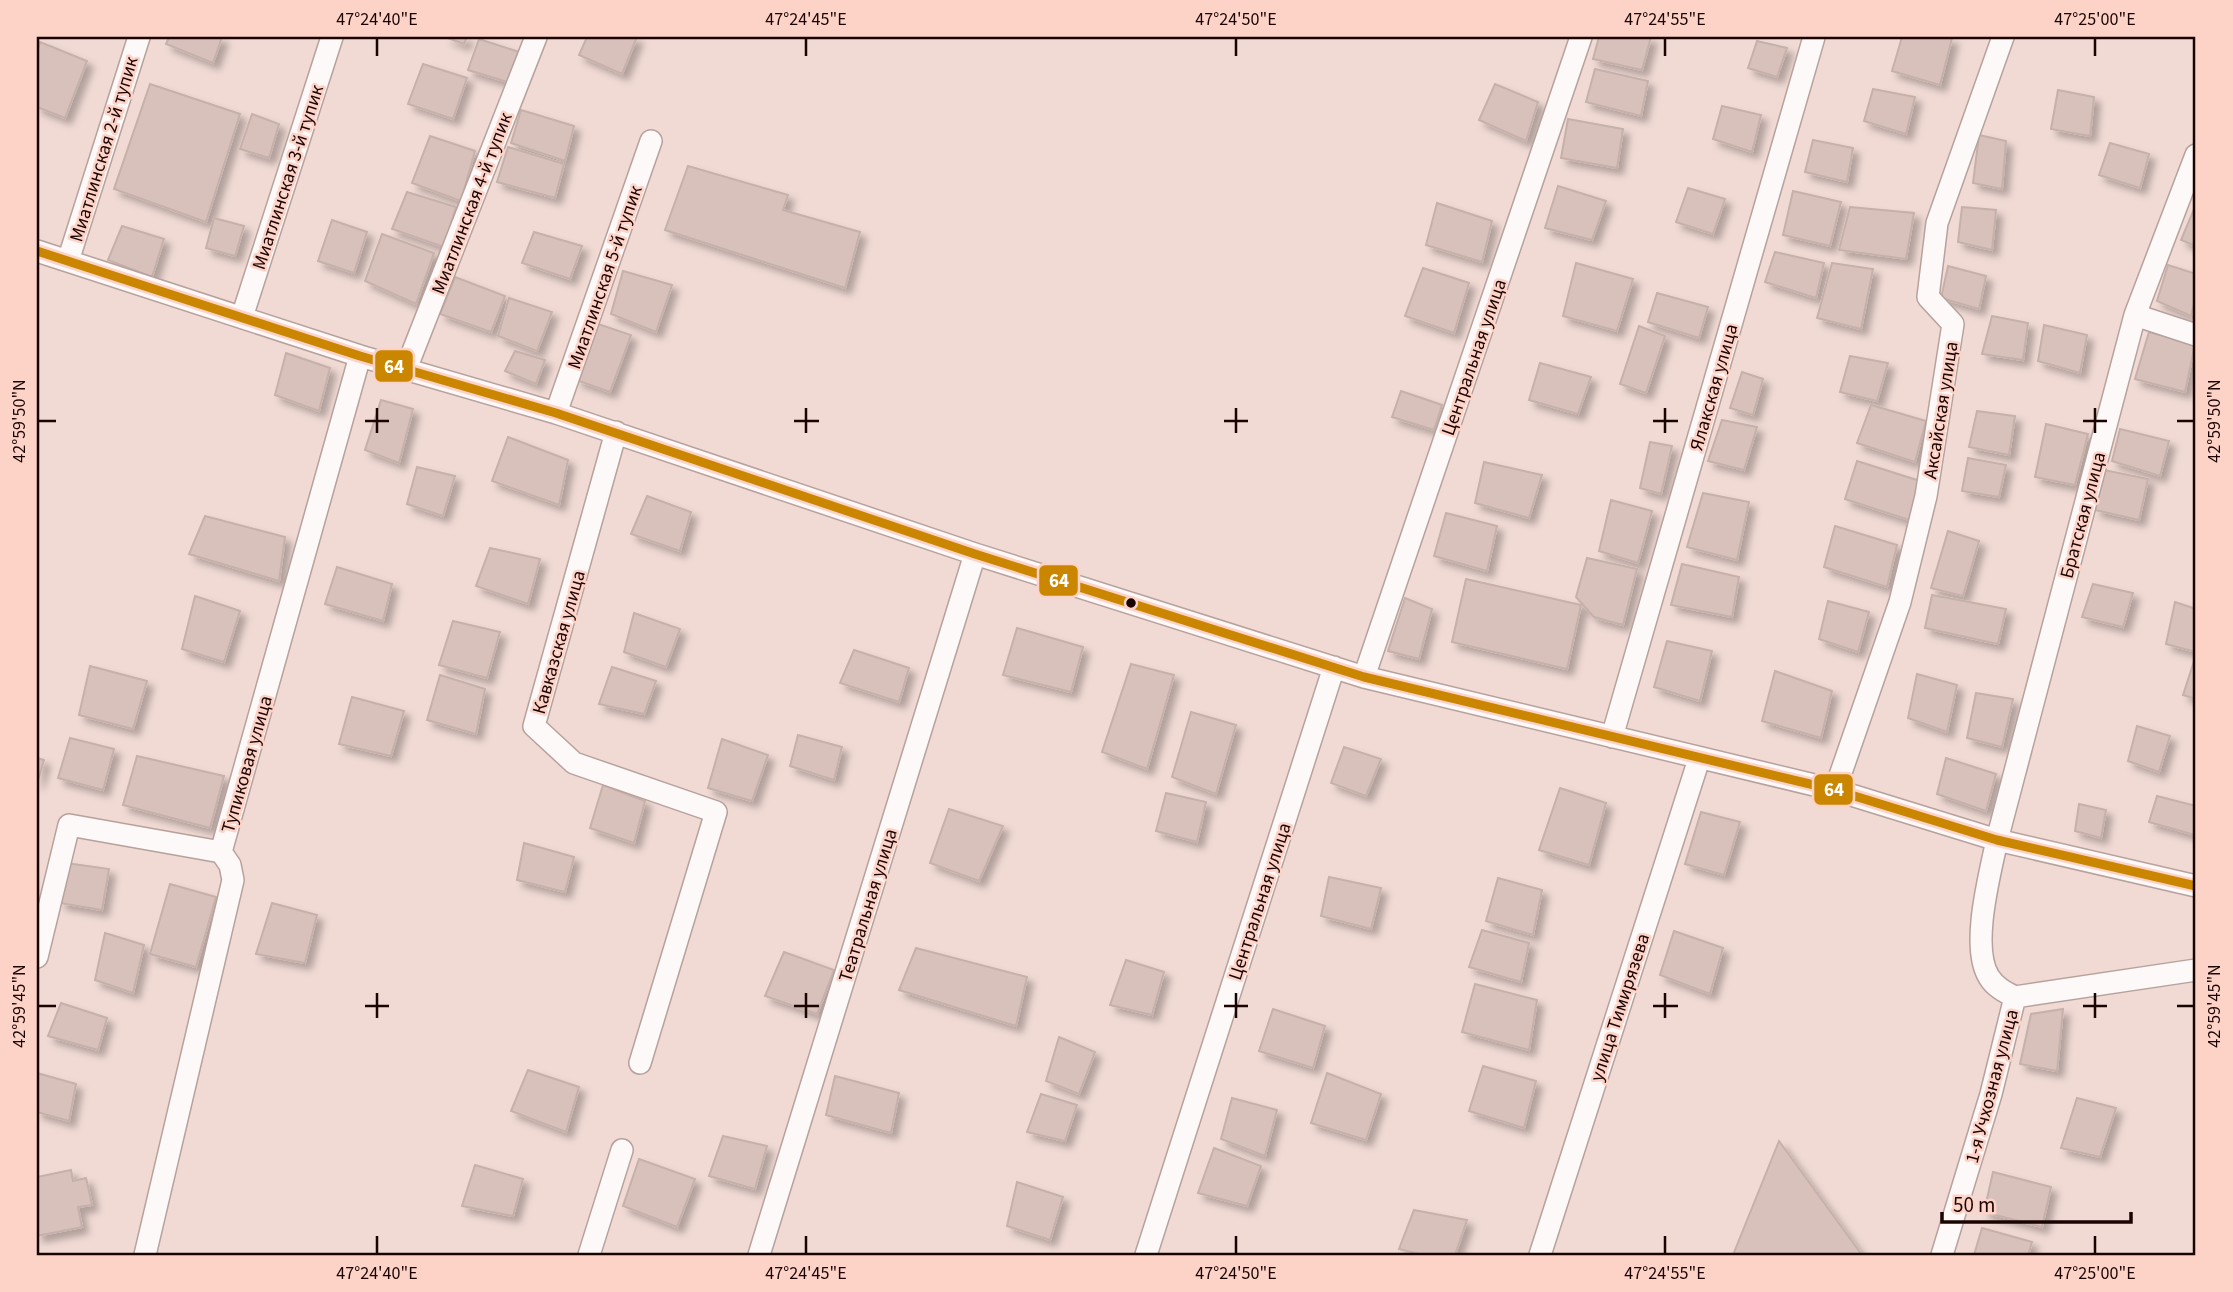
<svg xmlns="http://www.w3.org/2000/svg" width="2233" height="1292" font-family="'Source Sans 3',sans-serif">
	<defs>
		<filter id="shadow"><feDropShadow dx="6" dy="6" stdDeviation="3.5" flood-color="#0004"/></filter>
	</defs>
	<rect width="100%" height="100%" fill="#f1dad4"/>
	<path fill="#d9c1bb" stroke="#c6b0aa" stroke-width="2" filter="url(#shadow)" d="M169 37H222L213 63 166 44Z
		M445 37H467L464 44Z
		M587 37H637L622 74 579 55Z
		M1599 37H1651L1642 70 1593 59Z
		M1902 37 1952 38 1940 85 1892 71Z
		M479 39 522 53 511 83 468 70Z
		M1757 41 1787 48 1777 77 1748 68Z
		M40 42 87 61 65 118 37 107V53Z
		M423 64 467 78 453 119 408 104Z
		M1595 69 1648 81 1641 116 1586 102Z
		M150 84 240 114 206 222 114 189Z
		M1495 84 1538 102 1526 141 1479 120Z
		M1873 89 1915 97 1906 134 1864 121Z
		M2058 90 2094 97 2090 136 2051 129Z
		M1722 106 1761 115 1752 152 1713 139Z
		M521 110 574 126 565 161 511 143Z
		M252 114 279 124 269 158 240 149Z
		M1568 119 1623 129 1617 168 1561 158Z
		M1979 135 2006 141 2002 189 1973 183Z
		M430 136 475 151 461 201 412 183Z
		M1813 140 1853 148 1847 182 1805 172Z
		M2110 143 2149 154 2140 188 2099 175Z
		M508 147 564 164 555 198 497 182Z
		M688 166 788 195 783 210 860 232 845 288 665 230Z
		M1558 186 1606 201 1592 240 1545 228Z
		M1688 188 1725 199 1713 234 1676 222Z
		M1793 191 1841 202 1830 246 1783 235Z
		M407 192 456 207 444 247 392 229Z
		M1437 203 1492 221 1482 262 1426 245Z
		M1850 207 1914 213 1906 259 1839 250Z
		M1962 207 1996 210 1992 250 1958 242Z
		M2194 209 2196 210V246L2181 240Z
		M214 218 244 226 235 256 206 248Z
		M332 220 367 232 354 273 318 261Z
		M122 226 164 239 152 277 108 260Z
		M534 232 582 246 570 279 522 263Z
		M382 234 434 253 416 304 365 281Z
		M1775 252 1824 263 1816 298 1765 282Z
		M1576 263 1633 279 1617 331 1563 316Z
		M1832 263 1873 269 1861 329 1817 318Z
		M2168 265 2196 274V295L2191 316 2157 301Z
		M1948 266 1986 276 1979 309 1941 298Z
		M1423 268 1469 283 1454 333 1405 316Z
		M623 271 672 285 656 332 611 314Z
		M455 277 505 296 491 332 440 314Z
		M1657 293 1708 307 1699 338 1648 322Z
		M509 298 552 312 537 351 498 336Z
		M1992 316 2028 323 2023 360 1982 354Z
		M595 323 631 335 610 392 576 380Z
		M2044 325 2087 335 2080 373 2038 361Z
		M1639 326 1665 336 1646 393 1620 384Z
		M2149 332 2195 344 2185 392 2135 379Z
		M515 351 545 360 536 384 505 371Z
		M286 353 330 368 319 411 275 395Z
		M1850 356 1888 363 1877 401 1840 392Z
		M1540 363 1591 377 1578 414 1529 400Z
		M1742 372 1763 379 1753 415 1730 408Z
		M1401 391 1442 405 1434 430 1392 417Z
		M381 400 413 409 399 463 365 450Z
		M1871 405 1926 421 1915 462 1857 443Z
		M1977 411 2015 416 2009 455 1969 447Z
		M1722 420 1757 427 1744 470 1708 461Z
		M2046 424 2088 434 2075 485 2035 477Z
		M2120 429 2169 441 2160 476 2112 461Z
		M508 437 568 460 559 505 492 481Z
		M1650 442 1672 446 1661 494 1640 488Z
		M1968 458 2006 465 1999 497 1962 491Z
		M1857 461 1920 481 1909 520 1845 499Z
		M1484 462 1542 475 1529 518 1475 503Z
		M417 467 455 476 443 516 407 504Z
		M2104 470 2148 479 2139 520 2095 510Z
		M1703 493 1749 502 1737 560 1687 547Z
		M647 496 691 512 680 551 631 534Z
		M1611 500 1652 511 1638 563 1599 551Z
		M1446 513 1497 526 1487 571 1434 556Z
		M205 516 285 537 279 581 189 554Z
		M1835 526 1897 545 1887 587 1824 567Z
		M1948 531 1979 541 1963 596 1931 588Z
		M490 548 540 559 528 604 476 586Z
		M1587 558 1637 569 1623 625 1594 617 1576 597Z
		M1682 564 1739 577 1732 617 1671 605Z
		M337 567 392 584 383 621 325 604Z
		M1466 579 1581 605 1567 669 1452 642Z
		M2093 584 2133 593 2123 627 2082 617Z
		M1932 595 2006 609 1998 644 1925 628Z
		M195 596 240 611 224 662 182 649Z
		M1405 598 1432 609 1419 659 1388 651Z
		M1828 601 1869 612 1858 652 1819 639Z
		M2175 602 2196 609V652L2166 644Z
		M634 613 680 629 666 667 624 652Z
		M453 621 500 632 487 678 439 665Z
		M1017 628 1083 647 1071 692 1003 675Z
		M1667 641 1712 651 1700 701 1654 687Z
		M854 650 909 668 899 702 840 683Z
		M2194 661H2196V699L2183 695Z
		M1131 664 1174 675 1147 769 1102 752Z
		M90 666 147 681 133 729 79 715Z
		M612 667 656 681 644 714 599 704Z
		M1775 671 1832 691 1821 738 1762 721Z
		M1917 674 1957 685 1947 732 1908 718Z
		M440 675 485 689 476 734 427 720Z
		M1976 693 2013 699 2002 747 1967 738Z
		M352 697 404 711 391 756 339 744Z
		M1191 712 1236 725 1216 794 1172 777Z
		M2137 726 2170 736 2159 772 2128 761Z
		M798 735 842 747 834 780 790 766Z
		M70 738 114 749 103 790 58 778Z
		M722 739 768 755 752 801 708 788Z
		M1344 747 1381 759 1366 796 1331 783Z
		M137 756 224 776 210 828 123 805Z
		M37 758 44 760 37 784Z
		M1946 758 1996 774 1986 811 1937 794Z
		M603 785 645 801 634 843 590 828Z
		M1560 788 1606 803 1589 865 1539 850Z
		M1166 793 1206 802 1197 842 1156 831Z
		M2157 796 2196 806 2195 835 2149 822Z
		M2079 804 2106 810 2101 838 2075 831Z
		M949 809 1003 826 979 881 930 863Z
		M1701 812 1740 822 1724 875 1685 864Z
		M524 843 574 857 565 892 517 880Z
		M66 863 109 869 102 910 60 903Z
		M1329 877 1381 888 1371 929 1321 916Z
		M1498 878 1542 890 1533 935 1486 921Z
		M170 884 216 897 196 967 150 954Z
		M272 903 317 915 305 963 256 954Z
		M1482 930 1529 943 1521 982 1469 967Z
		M1674 931 1723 948 1710 994 1660 975Z
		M105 933 144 945 133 993 95 980Z
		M916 948 1027 977 1016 1026 899 990Z
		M784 952 834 970 817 1014 765 996Z
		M1126 960 1164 972 1152 1015 1110 1005Z
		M1475 984 1537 1000 1529 1050 1462 1032Z
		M61 1003 107 1018 98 1050 48 1036Z
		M1273 1009 1325 1026 1313 1068 1259 1051Z
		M2063 1009 2057 1071 2020 1064 2031 1014Z
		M1059 1037 1095 1052 1079 1094 1046 1081Z
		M1483 1066 1536 1081 1524 1128 1469 1111Z
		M528 1070 579 1087 566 1132 511 1111Z
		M37 1073 76 1084 69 1121 37 1112Z
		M1327 1073 1381 1094 1366 1140 1311 1123Z
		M835 1076 899 1093 891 1133 826 1115Z
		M1041 1094 1077 1105 1065 1141 1027 1132Z
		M1232 1098 1277 1110 1265 1156 1221 1139Z
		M2077 1098 2116 1108 2100 1157 2061 1148Z
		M723 1136 767 1146 755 1189 709 1176Z
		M1779 1141 1862 1255H1733Z
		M1214 1148 1261 1166 1247 1206 1198 1193Z
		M639 1159 695 1179 677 1227 623 1206Z
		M475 1165 523 1179 513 1216 462 1206Z
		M71 1170 73 1181 86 1178 92 1205 78 1207 82 1227 37 1236V1177Z
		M1993 1172 2051 1187 2042 1227 1984 1212Z
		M1017 1182 1063 1197 1050 1240 1007 1226Z
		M1414 1210 1467 1220 1455 1255H1423L1399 1249Z
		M1982 1228 2032 1242 2028 1255H1974Z"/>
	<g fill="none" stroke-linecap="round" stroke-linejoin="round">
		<defs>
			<path id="minor" d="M2196 155 2135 315 1997 840C1990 874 1970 947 1989 977 1995 987 2005 992 2015 997L2196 970
				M37 251 360 356 556 413 975 554 1364 677 1835 790 1997 840 2196 886
				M68 261 139 37
				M2135 315 2196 335
				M242 317 332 37
				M406 369 536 37
				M556 413 651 141
				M616 432 534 726 574 763 716 812 640 1063
				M1364 677 1581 37
				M1612 737 1814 37
				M1835 790 1900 602 1926 496 1953 324 1928 297 1937 223 2003 37
				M37 957 69 825 221 852
				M145 1255 233 880 230 865 221 852 360 356
				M589 1255 622 1150
				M759 1255 975 554
				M1146 1255 1334 667
				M1540 1255 1699 759
				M1942 1255 1991 1094 2015 997"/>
		</defs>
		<use href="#minor" stroke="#b7a19c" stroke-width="24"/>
		<use href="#minor" stroke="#fdf9f9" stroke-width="21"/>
		<defs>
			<path id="bus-1" d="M37 251 360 356 556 413 975 554 1364 677 1835 790 1997 840 2196 886"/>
		</defs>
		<use href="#bus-1" stroke="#fdd3c8" stroke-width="14"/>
		<use href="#bus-1" stroke="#cb8600" stroke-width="9"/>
	</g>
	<path fill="none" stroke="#1a0402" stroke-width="2.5" d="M377 38V56M806 38V56M1236 38V56M1665 38V56M2095 38V56M377 408V433M806 408V433M1236 408V433M1665 408V433M2095 408V433M38 421H56M365 421H389M794 421H819M1224 421H1248M1653 421H1678M2083 421H2107M2177 421H2194M377 993V1018M806 993V1018M1236 993V1018M1665 993V1018M2095 993V1018M38 1006H56M365 1006H389M794 1006H819M1224 1006H1248M1653 1006H1678M2083 1006H2107M2177 1006H2194M377 1236V1254M806 1236V1254M1236 1236V1254M1665 1236V1254M2095 1236V1254"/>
	<circle fill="#1a0402" stroke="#fdd3c8" stroke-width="2.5" cx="1131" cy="603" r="6"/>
	<g text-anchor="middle" stroke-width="5" stroke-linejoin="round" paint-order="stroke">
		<g font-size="19" fill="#1a0402" stroke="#fdd3c8">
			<text transform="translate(103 149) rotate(-73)" y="7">Миатлинская 2-й тупик</text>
			<text transform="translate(287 177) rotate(-72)" y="7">Миатлинская 3-й тупик</text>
			<text transform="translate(471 203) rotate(-69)" y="7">Миатлинская 4-й тупик</text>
			<text transform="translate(604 277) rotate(-71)" y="7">Миатлинская 5-й тупик</text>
			<text transform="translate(1473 357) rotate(-71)" y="7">Центральная улица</text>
			<text transform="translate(1713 387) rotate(-74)" y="7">Ялакская улица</text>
			<text transform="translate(1940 410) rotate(-81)" y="7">Аксайская улица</text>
			<text transform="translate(2082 515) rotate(-75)" y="7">Братская улица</text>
			<text transform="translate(558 642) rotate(-74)" y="7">Кавказская улица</text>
			<text transform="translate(246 764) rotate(-74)" y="7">Тупиковая улица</text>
			<text transform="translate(1259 901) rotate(-72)" y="7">Центральная улица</text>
			<text transform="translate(867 905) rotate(-73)" y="7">Театральная улица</text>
			<text transform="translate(1619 1007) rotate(-72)" y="7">улица Тимирязева</text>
			<text transform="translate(1991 1086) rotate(-75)" y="7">1-я Учхозная улица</text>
		</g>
	</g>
	<g stroke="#fdd3c8" stroke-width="2.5">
		<rect x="374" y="349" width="40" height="34" rx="7" fill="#cb8600"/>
		<rect x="1038" y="564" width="41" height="33" rx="7" fill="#cb8600"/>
		<rect x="1813" y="773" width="41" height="33" rx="7" fill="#cb8600"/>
	</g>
	<g font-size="19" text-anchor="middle" font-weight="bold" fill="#fff">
		<text x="394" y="373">64</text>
		<text x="1059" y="587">64</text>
		<text x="1834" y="796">64</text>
	</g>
	<rect width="2233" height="1292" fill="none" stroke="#fdd3c8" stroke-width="77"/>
	<path d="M1942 1212v10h189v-10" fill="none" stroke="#1a0402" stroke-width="3.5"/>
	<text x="1953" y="1212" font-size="21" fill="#1a0402" stroke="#fdd3c8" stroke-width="5" paint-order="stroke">50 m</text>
	<rect x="38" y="38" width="2156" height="1216" fill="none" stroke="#1a0402" stroke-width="2.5"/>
	<g font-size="18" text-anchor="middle" fill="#1a0402">
		<text x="377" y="25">47°24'40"E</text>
		<text x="806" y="25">47°24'45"E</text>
		<text x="1236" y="25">47°24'50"E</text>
		<text x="1665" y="25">47°24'55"E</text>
		<text x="2095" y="25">47°25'00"E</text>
		<text transform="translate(19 421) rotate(-90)" y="6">42°59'50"N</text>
		<text transform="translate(2214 421) rotate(-90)" y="6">42°59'50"N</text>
		<text transform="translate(19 1006) rotate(-90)" y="6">42°59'45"N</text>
		<text transform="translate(2214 1006) rotate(-90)" y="6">42°59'45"N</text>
		<text x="377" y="1279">47°24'40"E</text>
		<text x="806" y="1279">47°24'45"E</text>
		<text x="1236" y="1279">47°24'50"E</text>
		<text x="1665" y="1279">47°24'55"E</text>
		<text x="2095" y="1279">47°25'00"E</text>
	</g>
</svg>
